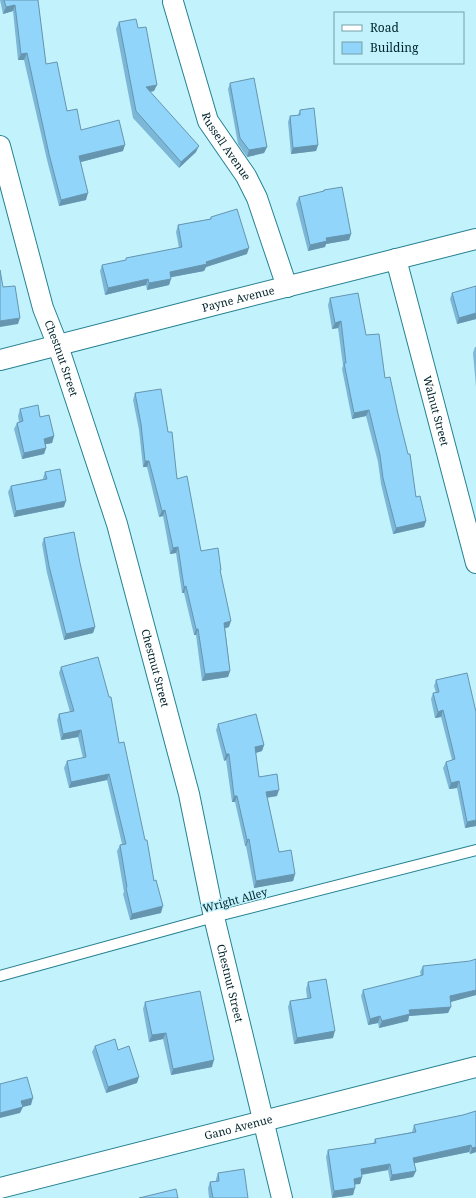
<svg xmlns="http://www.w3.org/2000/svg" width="476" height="1198" font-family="'Noto Serif',serif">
	<rect width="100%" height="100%" fill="#c2f3fd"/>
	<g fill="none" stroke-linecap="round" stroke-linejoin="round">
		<defs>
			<path id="service" d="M0 976 214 917 476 850"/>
			<g id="minor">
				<path id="s1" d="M173 2 208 121 246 176 257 198 287 287"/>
				<path id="s2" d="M0 146 43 308 58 346 117 524 189 794 214 917 282 1198"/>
				<path id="s3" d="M396 259 476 563"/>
				<path id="s4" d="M0 360 218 304 476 239"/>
				<path id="s5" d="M0 1188 476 1067"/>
			</g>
		</defs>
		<use href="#service" stroke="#278191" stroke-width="12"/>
		<use href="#minor" stroke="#278191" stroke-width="22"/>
		<use href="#service" stroke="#fff" stroke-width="10"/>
		<use href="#minor" stroke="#fff" stroke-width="20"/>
	</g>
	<path fill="#7db7d7" d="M0 0H38L46 64 67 111 81 130 123 151 81 162 86 200 59 206 47 160 24 60H18L13 11 3 14Z
		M119 22 138 28 154 91 150 92 196 152 179 168 133 118 116 29Z
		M230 83 267 147 264 153 247 157 238 144 228 89Z
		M300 110 318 145 316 151 291 154 288 122 290 116 298 115Z
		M324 190 351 234 349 240 326 244 325 247 308 251 296 204 299 197 323 192Z
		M211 217 247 254 206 267 204 271 171 277 169 285 147 290 146 285 105 295 100 271 102 265 126 260V258L179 248 176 232 178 225 210 219Z
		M476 286V319L457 324 450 299 452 293Z
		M330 298 366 335 385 378 398 414 416 497 426 521 424 527 393 534 381 484 378 462 366 416 352 419 342 369 343 365 338 328 332 329 328 305Z
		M475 347H476V387L473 353Z
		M135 393 168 432 177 479 201 551 220 572 229 627 225 628 230 671 228 677 202 681 196 635H194L184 593H182L176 553 170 554 163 516 159 517 147 467H143L139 430 133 400Z
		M20 409 54 436 52 443 46 444V448L44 454 22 459 14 429 17 423 19 422 18 416Z
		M45 472 64 507 14 517 8 492 11 486 43 479V478Z
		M44 538 80 563 95 627 93 633 64 640 47 573 42 544Z
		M61 667 119 743 154 881 161 913 130 920 123 894 124 892 117 851 120 845 122 844 107 780 69 788 64 768 67 761 83 758 78 737 61 740 57 720 59 714 70 712 59 673Z
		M436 680 476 826 465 828 457 788 449 789 443 768 446 762 452 760 441 717 435 718 431 699 433 693H436L434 686Z
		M218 724 264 745 262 751 255 753 259 777 277 796 267 798 279 852 295 874 293 881 254 888 246 846H245L235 802H232L226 760 224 761 216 730Z
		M423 966 476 995 450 1002 448 1013 409 1016 408 1021 379 1028 378 1023 368 1025 361 996 363 990 421 976 420 972Z
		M308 982 333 1038 294 1044 288 1007 290 1001 307 998 306 989Z
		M145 1002 212 1067 171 1075 163 1039 149 1042 143 1009Z
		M95 1046 118 1050 137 1083 106 1093 92 1052Z
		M476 1111V1152L470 1154 469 1152 414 1163 416 1171 413 1177 390 1181 388 1170 362 1175V1177L360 1184H355L353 1195 332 1198 326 1157 328 1150 373 1144 375 1139 412 1132 414 1125 463 1115Z
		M218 1173 248 1198H209L208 1188 210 1182 216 1181V1179Z"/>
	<path fill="#6695af" d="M15 5 13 11 3 14 6 7Z
		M27 53 24 60H18L21 54Z
		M157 85 154 91 143 93 146 87Z
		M125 145 123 151 77 163 79 156Z
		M318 145 316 151 291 154 293 148Z
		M199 146 196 152 179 168 181 162Z
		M267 147 264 153 247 157 249 150Z
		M88 193 86 200 59 206 61 200Z
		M351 234 349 240 326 244 325 247 308 251 310 245 326 238Z
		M249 248 247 254 206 267 204 271 167 278 170 272 206 262Z
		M148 279 146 285 105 295 108 288Z
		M171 279 169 285 147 290 149 283Z
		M476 313V319L457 324 459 318Z
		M20 318 18 324 0 327V321Z
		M341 321 338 328 332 329 335 323Z
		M369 410 366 416 352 419 354 413Z
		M54 436 52 443 42 445 44 439Z
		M46 448 44 454 22 459 24 453Z
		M145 461H149L147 467H143Z
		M66 501 64 507 14 517 16 511Z
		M165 510 163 516 159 517 162 511Z
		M426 521 424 527 393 534 396 528Z
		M178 547 176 553 170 554 173 548Z
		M186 586 184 593H182L184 587Z
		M231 621 229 627 222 629 224 623Z
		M95 627 93 633 64 640 66 634Z
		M196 629H198L196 635H194Z
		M230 671 228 677 202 681 205 674Z
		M443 710 441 717 435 718 438 712Z
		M81 730 78 737 61 740 63 734Z
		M264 745 262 751 252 754 255 747Z
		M226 754H229L226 760 224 761Z
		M109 774 107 780 69 788 71 782Z
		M459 781 457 788 449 789 451 783Z
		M279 790 277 796 263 798 266 792Z
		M234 796H237L235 802H232Z
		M476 820V826L465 828 467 822Z
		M249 839 246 846H245L247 840Z
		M295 874 293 881 254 888 256 881Z
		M163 906 161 913 130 920 132 914Z
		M476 990V995L447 1003 450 996Z
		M451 1007 448 1013 409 1016 408 1021 379 1028 382 1021 409 1010Z
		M380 1016 378 1023 368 1025 370 1019Z
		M335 1031 333 1038 294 1044 297 1038Z
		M166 1033 163 1039 149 1042 152 1035Z
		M214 1060 212 1067 171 1075 173 1069Z
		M139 1077 137 1083 106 1093 108 1087Z
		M33 1098 31 1105 23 1107 20 1113 0 1118V1113L21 1101Z
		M471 1145 469 1152 411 1164 413 1158Z
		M476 1147V1152L470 1154 472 1148Z
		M390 1164 388 1170 358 1175 361 1169Z
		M416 1171 413 1177 390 1181 392 1175Z
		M362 1177 360 1184 351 1185 354 1179Z
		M355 1188 353 1195 332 1198 334 1191Z"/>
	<path fill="#91d5fa" stroke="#6695af" d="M4 0H38L46 64 57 62 67 111 77 109 81 130 119 120 125 145 79 156 88 193 61 200 49 154 27 53 21 54 15 5 6 7Z
		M136 19 138 28 146 27 157 85 146 87 199 146 181 162 136 111 119 22Z
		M254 78 267 147 249 150 240 138 230 83Z
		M314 108 318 145 293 148 290 116 300 115V110Z
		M342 187 351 234 326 238 327 241 310 245 299 197 324 191V190Z
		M237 209 249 248 206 262 207 264 170 272 171 279 149 283 148 279 108 288 102 265 126 260V258L182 247 178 225 211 219V217Z
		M0 270 3 287 15 286 20 318 0 321Z
		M476 286V313L459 318 452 293Z
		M358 293 366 335 379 334 385 378 390 377 398 414 408 454H410L416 497 420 496 426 521 396 528 383 478 380 455 369 410 354 413 344 363H346L341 321 335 323 330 298Z
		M161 389 168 432H172L177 479 187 476 201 551 218 548 221 570H220L231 621 224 623 230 671 205 674 198 629H196L186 586 184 587 178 547 173 548 165 510 162 511 149 461H145L141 424 135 393Z
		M38 405 40 417 49 415 54 436 44 439 46 448 24 453 17 423 23 421 20 409Z
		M60 469 66 501 16 511 11 486 47 479 45 472Z
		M74 532 80 563 95 627 66 634 49 566 44 538Z
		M98 657 109 697H111L119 743 124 742 145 840H147L154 881 156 880 163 906 132 914 126 888 127 887 120 845 126 844 109 774 71 782 67 761 86 757 81 730 63 734 59 714 74 711 61 667Z
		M467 673 476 712V820L467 822 459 781 451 783 446 762 455 759 443 710 438 712 433 693 439 692 436 680Z
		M256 714 264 745 255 747 259 777 277 774 279 790 266 792 279 852 291 850 295 874 256 881 249 839 247 840 237 796H234L229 754H226L218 724Z
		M476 959V990L450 996 451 1007 409 1010 410 1014 382 1021 380 1016 370 1019 363 990 423 975V966L470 961Z
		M326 979 335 1031 297 1038 290 1001 311 998 308 982Z
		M200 991 214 1060 173 1069 166 1033 152 1035 145 1002Z
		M115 1039 118 1050 129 1046 139 1077 108 1087 95 1046Z
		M27 1077 33 1098 21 1101 23 1107 0 1113V1084Z
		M476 1111V1147L472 1148 471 1145 413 1158 416 1171 392 1175 390 1164 361 1169 362 1177 354 1179 355 1188 334 1191 328 1150 376 1143 375 1139 416 1132 414 1125 463 1115Z
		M244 1169 248 1198H213L210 1182 219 1181 218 1173Z
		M176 1189 178 1198H139Z"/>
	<g text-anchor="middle" stroke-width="3" stroke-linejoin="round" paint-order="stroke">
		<g font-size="11" fill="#00242b" stroke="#c2f3fd">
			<text dy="4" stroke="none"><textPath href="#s1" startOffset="155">Russell Avenue</textPath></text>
			<text dy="4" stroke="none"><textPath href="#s4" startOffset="246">Payne Avenue</textPath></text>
			<text dy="4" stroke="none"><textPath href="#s2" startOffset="221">Chestnut Street</textPath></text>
			<text dy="4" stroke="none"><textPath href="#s3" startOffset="157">Walnut Street</textPath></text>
			<text dy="4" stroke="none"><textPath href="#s2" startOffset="545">Chestnut Street</textPath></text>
			<text transform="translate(235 900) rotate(-15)" y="4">Wright Alley</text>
			<text dy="4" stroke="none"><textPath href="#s2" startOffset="869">Chestnut Street</textPath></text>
			<text dy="4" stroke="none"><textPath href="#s5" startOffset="246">Gano Avenue</textPath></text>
		</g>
	</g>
	<rect x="334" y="12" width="130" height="52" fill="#c2f3fd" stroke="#74a0a9"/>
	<rect x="342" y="25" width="20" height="6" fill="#ffffff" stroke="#74a0a9"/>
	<text x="370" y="32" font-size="12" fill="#00242b">Road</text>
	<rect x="342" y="42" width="20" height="12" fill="#91d5fa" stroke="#74a0a9"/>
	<text x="370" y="52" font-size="12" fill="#00242b">Building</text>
</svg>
